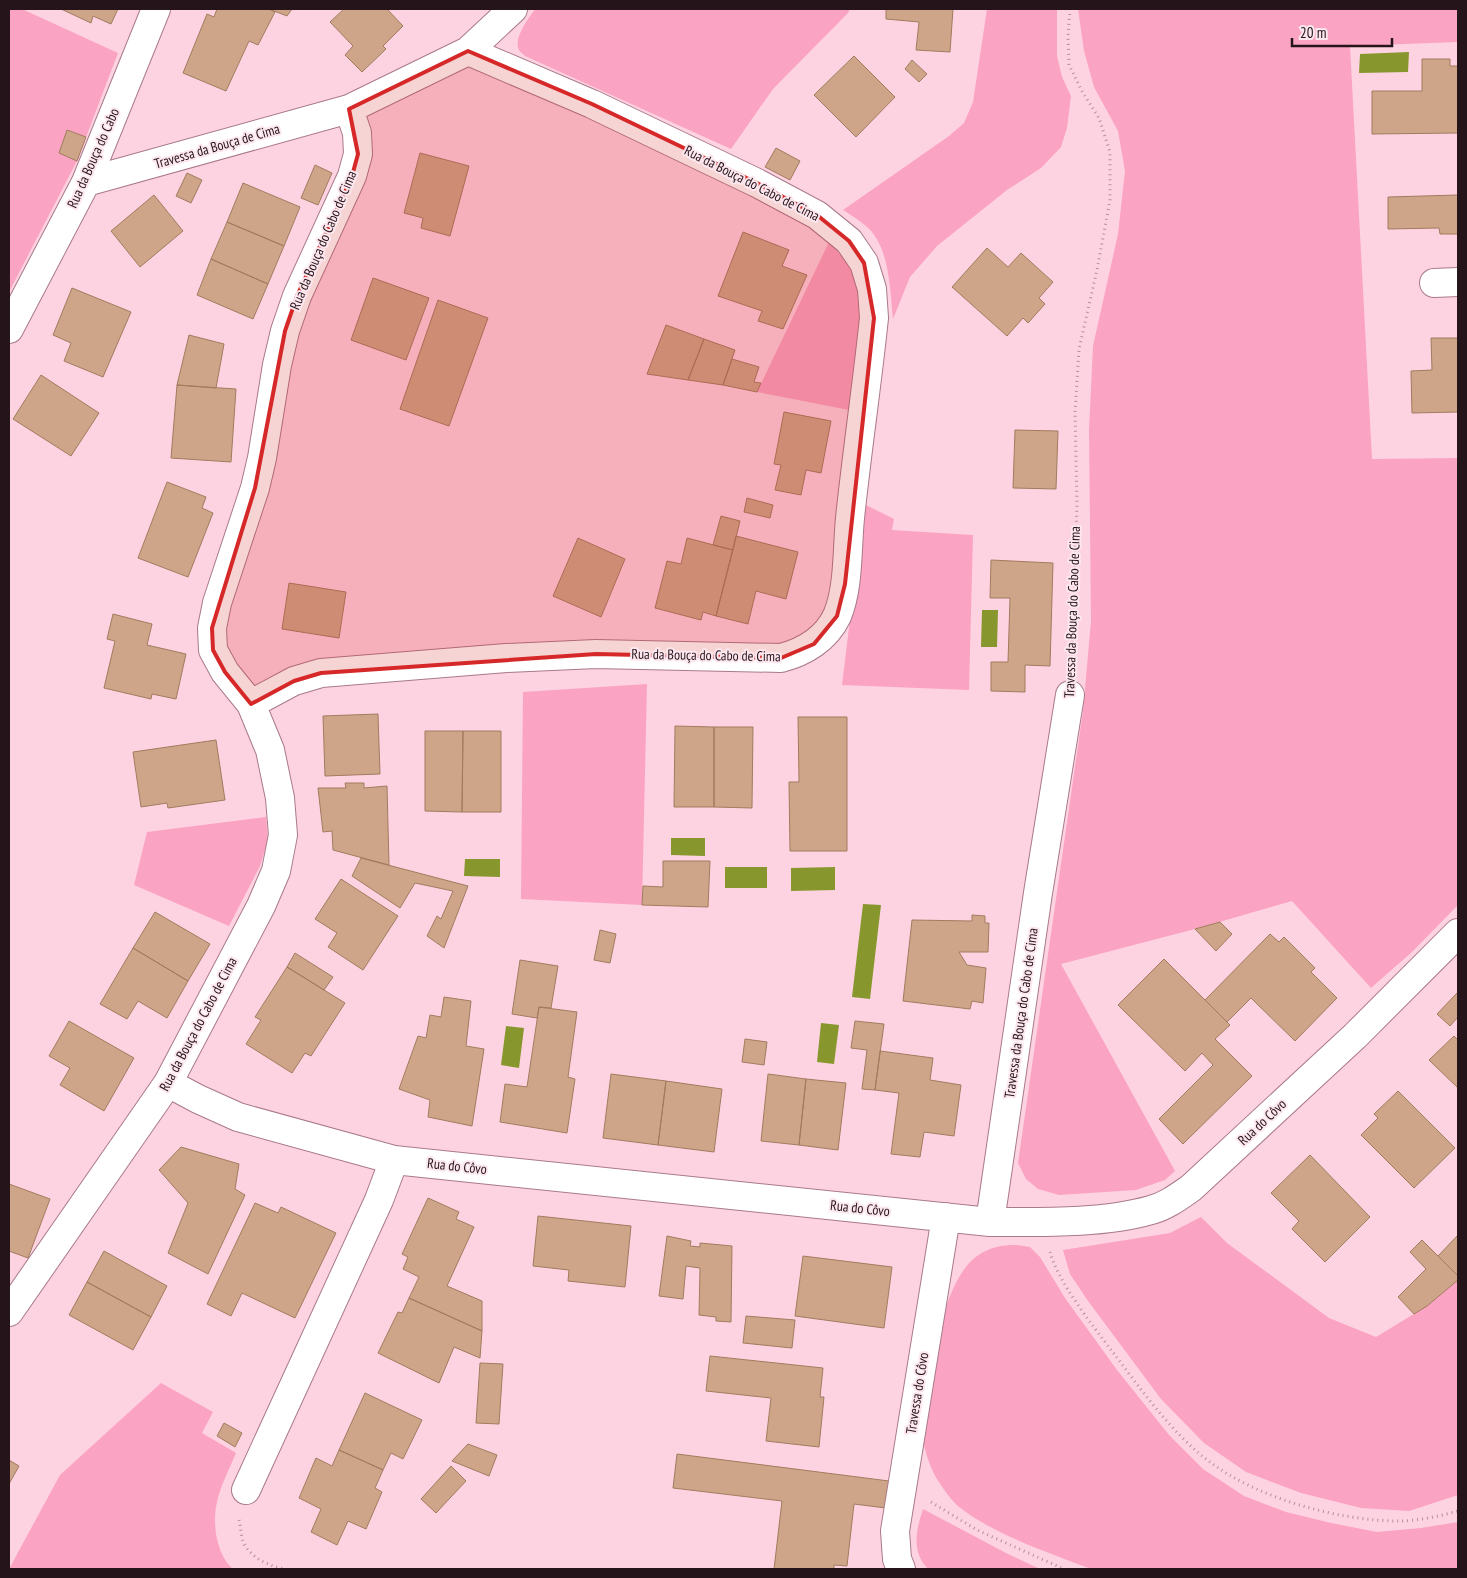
<svg xmlns="http://www.w3.org/2000/svg" width="1467" height="1578" font-family="'PT Sans Narrow',sans-serif">
	<rect width="100%" height="100%" fill="#fed3e1"/>
	<path fill="#fba3c2" d="M9 9H22L118 53 77 161 9 292Z
		M535 9H850L848 13 773 89 731 149 525 56C523 54 520 52 519 50 513 38 529 18 535 9Z
		M987 9H1057V56L1062 77 1071 96 1067 128 1061 147 1041 168 1007 190 937 246 910 277 893 319C890 291 890 246 866 226 859 220 851 215 843 210L949 136 964 123 973 102Z
		M1078 9H1458V42L1350 46 1372 459 1458 458V905L1413 951 1371 988 1292 901 1195 929 1061 964 1175 1171 1165 1180 1136 1190 1059 1195 1038 1189 1026 1179 1018 1163 1083 711 1091 621 1089 430 1093 346 1118 234 1125 171 1118 131 1094 87 1084 51Z
		M829 242 851 267 861 301 862 338 849 410 757 392Z
		M864 504 894 519 892 530 973 535 969 690 842 685Z
		M647 684 642 905 521 899 523 692Z
		M266 817 268 840 260 866 229 926 134 885 147 832Z
		M1201 1217 1227 1243 1329 1318 1376 1337 1427 1306 1458 1280V1495L1409 1511 1361 1508 1301 1493 1246 1472 1204 1443 1161 1399 1088 1301 1070 1274 1063 1250 1170 1233Z
		M1017 1245 1030 1247 1040 1257 1065 1298 1117 1370 1169 1435 1203 1469 1244 1496 1286 1512 1331 1523 1377 1532 1421 1528 1458 1522V1569H1091C1050 1553 992 1534 958 1506 951 1500 944 1490 939 1482 929 1468 922 1442 921 1425 920 1413 925 1399 927 1388 934 1351 946 1278 977 1256 990 1247 1001 1245 1017 1245Z
		M161 1383 213 1412 202 1433 236 1453C223 1484 210 1504 217 1539 220 1551 224 1561 233 1569H9L60 1475Z
		M923 1509 1006 1553 1040 1569H928C911 1551 916 1531 923 1509Z"/>
	<path fill="#87972e" d="M1409 52 1408 72 1359 73 1360 54Z
		M982 610H998L997 647H981Z
		M671 838H705V856L671 855Z
		M465 859H500V877L464 876Z
		M725 867H767V888H725Z
		M835 867V890L791 891V868Z
		M863 904 881 905 870 999 852 997Z
		M821 1023 839 1025 834 1064 817 1062Z
		M506 1026 524 1028 519 1068 501 1065Z"/>
	<path fill="#cea588" stroke="#a27b5f" d="M61 9H118L111 24 93 16 91 23Z
		M217 9H269L275 12 258 45 249 41 226 91 183 73 207 14 214 17Z
		M269 9H292L287 16Z
		M344 9H387L403 26 383 46 386 49 362 72 345 55 353 46 330 22Z
		M886 9H953L950 52 916 50 919 22 886 19Z
		M854 56 895 97 856 137 814 95Z
		M1422 59H1450V66H1458V133L1372 134V91H1422Z
		M912 60 927 74 919 82 905 69Z
		M67 130 86 137 77 161 59 153Z
		M776 148 800 161 790 180 765 167Z
		M420 153 469 166 450 236 421 228 423 218 404 213Z
		M315 165 332 173 318 205 301 198Z
		M187 173 202 180 191 203 176 196Z
		M243 183 300 207 284 246 227 222Z
		M154 195 183 231 140 267 111 231Z
		M1458 195V234H1440L1439 228 1388 229V197Z
		M227 222 284 246 268 284 211 259Z
		M743 232 789 250 782 266 807 275 783 329 758 321 762 311 718 296Z
		M987 248 1008 267 1021 253 1053 282 1039 298 1045 304 1028 323 1023 318 1007 336 952 287Z
		M211 259 268 284 253 319 197 295Z
		M373 278 429 298 406 360 351 340Z
		M72 288 131 312 103 377 64 361 71 343 53 335Z
		M438 300 488 318 449 426 400 409Z
		M666 325 704 339 688 380 647 374Z
		M189 335 224 344 216 388 177 385Z
		M1431 338H1458V412L1412 413 1411 371 1432 370Z
		M704 339 735 350 723 385 688 380Z
		M732 359 759 367 754 382 761 383 757 392 723 385Z
		M41 375 99 413 71 456 13 419Z
		M177 385 236 389 231 462 171 458Z
		M784 412 831 421 821 473 806 470 801 495 775 490 781 465 774 464Z
		M1015 430 1058 431 1056 489 1013 488Z
		M167 482 206 497 202 508 213 513 188 577 138 558Z
		M747 498 773 505 770 518 744 512Z
		M721 516 740 521 733 550 713 545Z
		M736 536 798 552 786 599 756 591 748 624 716 616Z
		M578 538 625 559 601 617 553 596Z
		M687 538 733 550 716 616 703 612 701 620 655 608 667 561 681 564Z
		M991 560 1053 563 1050 666 1025 665V692L991 691V662H1008L1010 598H990Z
		M289 583 346 592 339 638 282 629Z
		M113 614 152 624 147 645 186 654 176 699 152 694 151 699 104 688 115 641 107 639Z
		M378 714 380 774 325 776 323 716Z
		M798 717H847V851H790L789 782H799Z
		M675 726 714 727V807H674Z
		M714 727H753L752 808 714 807Z
		M425 731H463L462 812 425 811Z
		M463 731H501V812H462Z
		M216 740 225 800 168 808 167 803 141 807 133 752Z
		M345 783H364V788L387 786 389 865 333 850 332 831 323 832 318 788H346Z
		M361 858 468 886 444 948 427 936 437 916 441 919 453 891 415 883 400 908 352 876Z
		M663 861H710L708 907 642 905 643 886 663 887Z
		M341 879 398 916 363 970 328 947 337 933 315 919Z
		M155 912 210 944 188 981 133 948Z
		M972 915 985 916V923H989L988 952H959L967 965 986 968 983 1003 972 1001 970 1009 903 1001 912 920 972 921Z
		M1220 922 1232 934 1216 951 1195 929Z
		M600 930 616 934 610 963 594 960Z
		M1270 934 1279 942 1284 937 1315 968 1311 972 1337 998 1295 1041 1251 998 1227 1022 1205 1000Z
		M133 948 188 981 167 1018 138 1001 127 1019 100 1004Z
		M295 953 333 977 324 990 287 967Z
		M1164 959 1230 1025 1215 1039 1252 1076 1183 1144 1159 1119 1213 1065 1202 1053 1185 1071 1118 1005Z
		M520 960 558 966 551 1008 539 1007 537 1018 512 1014Z
		M287 967 345 1003 311 1056 305 1053 292 1073 246 1044 261 1020 255 1017Z
		M1458 992V1017L1450 1026 1437 1014Z
		M444 997 471 1001 466 1046 484 1049 472 1126 428 1117 430 1100 399 1089 418 1036 426 1038 430 1015 441 1017Z
		M539 1007 577 1012 568 1077 575 1079 567 1133 500 1122 505 1084 527 1087Z
		M69 1021 134 1058 104 1111 60 1085 70 1068 49 1056Z
		M855 1021 884 1024 875 1090 862 1089 867 1050 851 1048Z
		M1454 1036 1457 1039 1458 1037V1088L1429 1060Z
		M745 1039 767 1042 764 1065 742 1062Z
		M880 1051 933 1058 930 1080 961 1085 954 1136 924 1132 920 1157 891 1154 899 1093 875 1090Z
		M611 1074 666 1081 658 1145 603 1138Z
		M768 1074 806 1079 799 1145 761 1141Z
		M806 1079 846 1083 838 1150 799 1145Z
		M666 1081 722 1089 714 1152 658 1145Z
		M1398 1091 1455 1148 1414 1188 1361 1135 1378 1118 1374 1114Z
		M181 1147 239 1164 235 1189 245 1195 208 1274 168 1253 188 1203 159 1170Z
		M1310 1155 1370 1217 1325 1262 1292 1229 1299 1221 1271 1193Z
		M9 1184 50 1199 28 1258 9 1251Z
		M428 1198 459 1212 456 1219 474 1227 447 1286 482 1301V1331L409 1298 419 1277 403 1269 408 1257 402 1254Z
		M255 1203 278 1213 281 1207 336 1233 295 1318 242 1293 231 1316 207 1304Z
		M538 1216 631 1226 625 1287 568 1281 569 1270 533 1266Z
		M1458 1235V1276L1438 1256Z
		M667 1236 691 1241 690 1246 700 1247V1243L732 1246 731 1322 716 1321V1317L699 1315 700 1268 686 1266 683 1299 659 1296Z
		M1422 1240 1458 1276V1280L1427 1306 1414 1314 1398 1297 1426 1269 1410 1252Z
		M104 1251 167 1286 151 1317 87 1282Z
		M803 1256 892 1267 884 1328 795 1316Z
		M87 1282 151 1317 133 1350 69 1315Z
		M409 1298 482 1331 480 1358 454 1347 439 1383 378 1353 398 1312 402 1313Z
		M746 1316 795 1320 792 1348 743 1343Z
		M710 1356 823 1368 820 1397H824L819 1447 766 1441 771 1398 706 1391Z
		M480 1363 503 1364 499 1424 476 1423Z
		M365 1393 422 1420 403 1459 391 1453 383 1470 339 1450Z
		M224 1423 242 1433 235 1447 217 1436Z
		M468 1444 497 1455 489 1476 452 1461Z
		M339 1450 383 1470 375 1488 382 1492 366 1529 348 1521 337 1545 311 1532 321 1509 299 1498 316 1458 332 1466Z
		M677 1454 889 1481 886 1508 854 1504 847 1566 834 1565V1569H774L782 1501 673 1488Z
		M9 1460 19 1466 9 1484Z
		M451 1466 466 1481 436 1513 421 1499Z"/>
	<g fill="none" stroke-linecap="round" stroke-linejoin="round">
		<defs>
			<path id="minor" d="M86 182 349 109 468 51 513 9
				M1434 283 1458 282
				M9 329 86 182 156 9
				M251 704 294 681 321 673 506 658 596 654 781 658C804 652 826 639 837 616 849 588 847 548 850 518 857 451 867 385 874 318L872 289 864 263 849 241 817 215 757 183 592 104 468 51
				M168 1083 198 1099 238 1117 394 1160 990 1222C1040 1222 1102 1224 1151 1210 1166 1206 1178 1197 1191 1188L1355 1036 1458 933
				M990 1222 1038 893 1070 695
				M9 1312 168 1083 261 906 276 871 283 835 280 798 270 750 251 704 225 672 213 650 212 628 217 603 255 488 262 458 277 365 285 331 297 296 352 176 358 154 357 133 349 109
				M246 1490 379 1200 394 1160
				M901 1569 897 1559 895 1531 946 1217"/>
		</defs>
		<use href="#minor" stroke="#a97a89" stroke-width="30"/>
		<path stroke="#b3909c" stroke-width="3" stroke-dasharray="1 4" stroke-linecap="butt" d="M1070 9 1068 36 1069 65 1083 93 1099 118 1110 152V200L1097 270 1079 349 1075 413 1077 505 1071 665
			M1050 1252C1058 1282 1093 1326 1112 1351 1140 1388 1172 1434 1210 1462 1257 1498 1339 1521 1399 1521 1418 1521 1440 1516 1458 1511
			M931 1502 977 1530 1064 1569
			M239 1520C241 1527 241 1538 244 1544 253 1559 269 1566 285 1569"/>
		<use href="#minor" stroke="#fff" stroke-width="28"/>
	</g>
	<path fill="#d62828" fill-opacity="0.2" stroke="#d62828" stroke-width="4" stroke-linejoin="round" d="M468 51 592 104 757 183 817 215 849 241 864 263 874 318 845 584 837 616 814 644 781 658 596 654 321 673 294 681 251 704 225 672 213 650 212 628 255 488 285 331 297 296 352 176 358 154 349 109Z"/>
	<g text-anchor="middle" stroke-width="4" stroke-linejoin="round" paint-order="stroke">
		<g font-size="14" fill="#26141b" stroke="#fde7ee">
			<text transform="translate(217 146) rotate(-16)" y="5">Travessa da Bouça de Cima</text>
			<text transform="translate(93 158) rotate(-66)" y="5">Rua da Bouça do Cabo</text>
			<text transform="translate(752 183) rotate(27)" y="5">Rua da Bouça do Cabo de Cima</text>
			<text transform="translate(323 240) rotate(-67)" y="5">Rua da Bouça do Cabo de Cima</text>
			<text transform="translate(1072 612) rotate(-88)" y="5">Travessa da Bouça do Cabo de Cima</text>
			<text transform="translate(706 655) rotate(1)" y="5">Rua da Bouça do Cabo de Cima</text>
			<text transform="translate(1021 1013) rotate(-82)" y="5">Travessa da Bouça do Cabo de Cima</text>
			<text transform="translate(198 1024) rotate(-62)" y="5">Rua da Bouça do Cabo de Cima</text>
			<text transform="translate(1262 1122) rotate(-43)" y="5">Rua do Côvo</text>
			<text transform="translate(457 1166) rotate(6)" y="5">Rua do Côvo</text>
			<text transform="translate(860 1208) rotate(6)" y="5">Rua do Côvo</text>
			<text transform="translate(917 1393) rotate(-81)" y="5">Travessa do Côvo</text>
		</g>
	</g>
	<rect width="1467" height="1578" fill="none" stroke="#26141b" stroke-width="20"/>
	<path d="M1292 38v8h100v-8" fill="none" stroke="#26141b" stroke-width="2.5"/>
	<text x="1300" y="38" font-size="15" fill="#26141b" stroke="#fde7ee" stroke-width="4" paint-order="stroke">20 m</text>
</svg>
